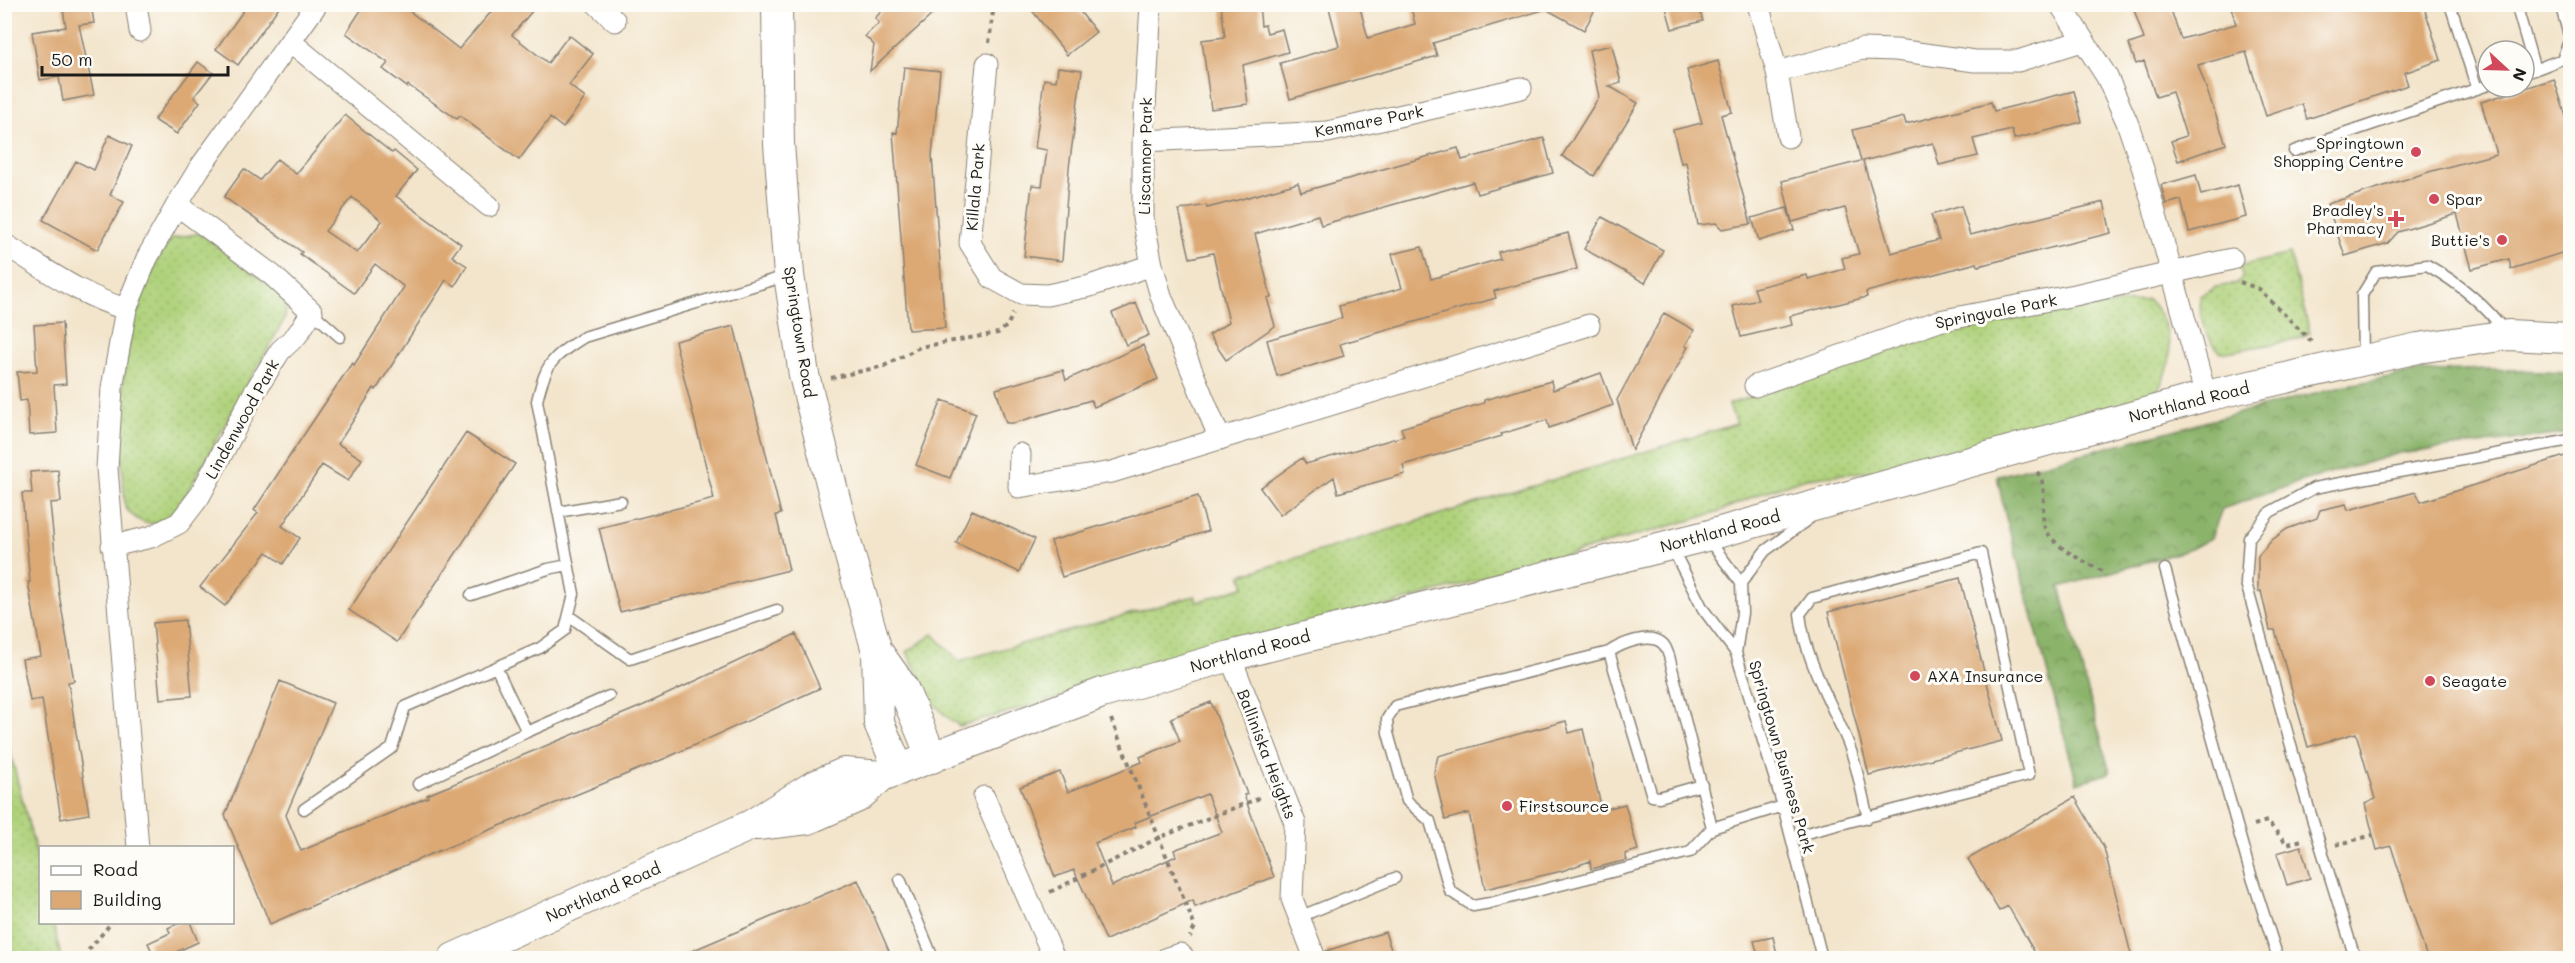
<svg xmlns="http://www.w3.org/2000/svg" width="2575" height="963" font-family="Mali,sans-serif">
	<defs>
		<pattern id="grass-dots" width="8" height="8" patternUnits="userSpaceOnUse" patternTransform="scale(1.5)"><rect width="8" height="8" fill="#afd17a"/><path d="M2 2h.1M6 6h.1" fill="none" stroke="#96b369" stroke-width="1.8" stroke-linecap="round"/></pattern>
		<pattern id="forest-crowns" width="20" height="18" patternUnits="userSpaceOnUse" patternTransform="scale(1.5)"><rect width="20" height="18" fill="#8bb36a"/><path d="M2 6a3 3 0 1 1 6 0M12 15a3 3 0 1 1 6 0" fill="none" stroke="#719156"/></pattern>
	</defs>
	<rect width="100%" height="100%" fill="#fdfcf7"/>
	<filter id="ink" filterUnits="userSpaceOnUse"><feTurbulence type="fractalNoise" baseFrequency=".0167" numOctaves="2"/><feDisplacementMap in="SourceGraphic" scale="12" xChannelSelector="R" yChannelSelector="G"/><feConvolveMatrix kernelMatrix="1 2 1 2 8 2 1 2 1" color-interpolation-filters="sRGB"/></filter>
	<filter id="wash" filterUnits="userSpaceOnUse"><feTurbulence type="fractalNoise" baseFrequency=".008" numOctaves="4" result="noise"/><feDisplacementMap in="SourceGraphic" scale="24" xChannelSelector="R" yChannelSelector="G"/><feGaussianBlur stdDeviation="1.35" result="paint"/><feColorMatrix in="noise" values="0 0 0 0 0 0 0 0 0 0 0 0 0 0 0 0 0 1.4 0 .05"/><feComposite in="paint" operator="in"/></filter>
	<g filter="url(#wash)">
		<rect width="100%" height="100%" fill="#f3e5cc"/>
		<path fill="url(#grass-dots)" stroke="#66764b" stroke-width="1.5" d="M200 233 281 294 286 307 285 318 183 500C166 525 146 534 125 507 123 476 120 445 121 414 123 356 136 287 171 239Z
			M2290 254 2310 333 2296 340 2221 353C2205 335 2198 320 2201 296L2216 287 2235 284 2243 277 2239 266Z
			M2148 300C2175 325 2179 377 2147 399L1882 470 1806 478 1759 494 1716 513 960 726C932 711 921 679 907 652L933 634 959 661 1195 596 1197 602 1245 586 1241 575 1736 424 1729 404 1945 333 2046 313Z
			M5 732 40 868V922L53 923 61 958H5Z"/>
		<path fill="url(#forest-crowns)" stroke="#546843" stroke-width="1.5" d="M2486 369 2570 372V433L2397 454 2297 483 2222 509 2211 538 2191 549 2060 587 2110 773 2077 783 2005 514 1997 476 2342 386 2416 372Z"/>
		<g id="blocks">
			<path fill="#dca975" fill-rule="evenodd" d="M62 4H91L94 23 79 25 94 95 63 101 59 77 40 80 32 32 66 27Z
				M248 4H281L238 65 216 49Z
				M365 4H400L459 49 498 4H538L512 35 548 63 569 35 593 54 569 85 585 98 563 128 550 118 519 160 460 116 457 119 408 85 407 87 383 69 388 63 346 33Z
				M889 4H944L870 71 874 45 865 36 879 23 875 18Z
				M1027 4H1074L1096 32 1067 55Z
				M1221 4H1259L1261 26 1265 25 1267 33 1282 29 1288 52 1243 65 1248 104 1211 109 1202 40 1225 37Z
				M1328 4H1359L1368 38 1415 24 1410 4H1598L1584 30 1546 9 1433 43 1437 56 1290 99 1280 63 1339 46Z
				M1665 4H1698L1703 21 1672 29Z
				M2132 4H2169L2181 39 2236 24 2230 4H2423L2441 60 2404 73 2408 85 2307 119 2302 104 2266 116 2246 52 2198 65 2226 144 2178 161 2171 141 2186 136 2172 92 2156 97 2144 61 2136 64 2129 44 2144 39Z
				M1612 45 1621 83 1609 86 1638 103 1594 176 1562 156 1599 97 1589 50Z
				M1718 61 1732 112 1721 115 1751 224 1722 229 1716 223 1698 225 1686 162 1681 163 1673 130 1702 123 1687 70Z
				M198 62 213 73 194 97 200 102 177 134 154 120Z
				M904 67 940 71 932 156 945 328 908 330 893 132 897 133Z
				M1058 67 1082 70 1069 168 1062 261 1024 256 1032 185 1042 186 1047 150 1035 148 1044 79 1056 81Z
				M2554 79 2571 132V250L2511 269 2509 259 2472 269 2457 214 2398 232 2388 243 2345 256 2327 204 2432 171 2496 154 2481 102Z
				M2074 91 2082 122 2014 139 2012 130 1973 139 1978 156 1939 165 1933 143 1863 161 1891 253 1939 240 1931 215 1961 206 1970 235 2104 202 2111 233 1978 266 1977 263 1866 292 1867 297 1790 316 1792 325 1741 337 1733 306 1758 300 1754 288 1807 275 1808 279 1845 269 1842 258 1859 254 1845 208 1792 222 1782 181 1861 161 1853 130 1904 117 1906 124 1991 102 1994 111Z
				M345 115 392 153 394 151 417 170 396 196 461 244 452 256 467 266 455 286 446 280 376 390 374 388 338 444 362 459 348 481 322 465 282 526 300 538 283 564 267 552 225 606 200 587 258 513 254 510 299 442 352 363 354 365 404 287 375 264 354 293 300 254 302 252 224 197 244 169 260 180 277 159 296 174ZM352 197 382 221 357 253 325 231Z
				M109 135 132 146 110 195 124 202 97 250 43 220 76 161 94 170Z
				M1544 138 1553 173 1477 194 1473 182 1321 225 1318 215 1255 234 1271 297 1267 298 1275 326 1226 360 1209 335 1229 322 1213 253 1190 258 1179 210 1206 205 1207 208 1238 200 1298 183 1301 192 1458 148 1462 160Z
				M2196 175 2201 195 2238 185 2246 217 2189 232 2181 200 2166 204 2161 185Z
				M1787 208 1794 230 1759 241 1752 218Z
				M1602 217 1663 250 1645 283 1584 249Z
				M1568 233 1577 269 1494 291 1496 298 1340 344 1344 356 1277 376 1267 340 1342 318 1339 306 1402 288 1392 254 1422 247 1431 279 1500 259 1498 252Z
				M1136 303 1149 335 1126 345 1112 313Z
				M1664 313 1694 330 1685 346 1688 347 1632 450 1617 400Z
				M62 323 66 384 54 385 57 433 29 435 27 400 20 401 17 372 37 371 34 325Z
				M734 326 781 514 776 515 789 570 620 612 599 528 714 499 675 341Z
				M1143 345 1158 379 1094 407 1091 400 1014 423H1006L996 389 1063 370 1066 380Z
				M1601 373 1613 405 1549 428 1547 420 1501 434 1502 436 1403 465 1405 474 1338 493 1334 477 1280 515 1260 488 1302 458 1306 464 1404 436 1401 428 1484 403V400L1551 381 1553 390Z
				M942 400 976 413 950 478 916 465Z
				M466 433 515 464 397 642 349 610Z
				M2571 454V958H2427L2391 846 2377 850 2365 804 2375 799 2356 733 2308 747 2275 630H2270L2261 591 2258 592V556L2272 540 2287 529 2317 518 2320 510 2346 504 2348 510 2416 492 2421 502Z
				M58 470 61 502 50 503 59 594 74 681 68 682 89 814 61 819 42 699 30 701 22 659 41 656 28 582H30L22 493H32L30 472Z
				M1198 496 1208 531 1062 577 1051 541Z
				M972 510 1035 539 1019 572 956 543Z
				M1960 578 2002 741 1869 775 1828 612Z
				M185 620 192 696 160 699 153 623Z
				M796 634 820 688 666 758 431 854 270 924 225 815 280 681 333 703 286 815 301 851 428 797 427 795 642 706Z
				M1211 702 1247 794 1244 795 1274 877 1195 907 1193 900 1106 940 1074 870 1055 877 1020 787 1060 772 1068 792 1142 762 1140 757 1180 741 1171 718ZM1207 794 1222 832 1174 850 1176 856 1112 886 1095 843 1136 827 1134 823Z
				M1566 721 1569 733 1583 729 1602 810 1625 804 1638 850 1625 854 1627 860 1591 869 1590 861 1562 871 1485 889 1469 813 1445 820 1434 772 1438 756Z
				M2075 797 2104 848 2132 958H2038L2008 906 1999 911 1968 859Z
				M2301 846 2310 878 2287 885 2277 853Z
				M858 880 892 958H675Z
				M181 922H190L198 942 176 952 179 958H155L148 943 170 933 168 928Z
				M1385 932 1394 958H1328L1326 951Z
				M1773 937 1778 958H1759L1754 941Z"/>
		</g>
	</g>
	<g filter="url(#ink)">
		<use href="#blocks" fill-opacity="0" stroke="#888074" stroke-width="1.5"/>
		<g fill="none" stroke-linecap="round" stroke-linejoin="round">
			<defs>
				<path id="service" d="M2450 4 2477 89
					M2516 4 2535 70
					M2560 4 2570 39
					M2524 74 2562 59 2570 39
					M2294 151 2488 85
					M312 312 340 337
					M2363 360 2362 295 2376 272 2427 265C2457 282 2485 304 2506 333
					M558 512 621 501
					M1708 539 1741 583 1742 613 1736 653
					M1671 546 1703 609 1736 653 1783 806 1822 958
					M2165 569 2248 865 2278 958
					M1741 583 1765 551 1810 518
					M471 595 548 569 568 565
					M569 616 630 659 777 610
					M1609 652 1395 706 1387 719 1388 733 1407 801 1430 821 1450 891 1473 906 1490 903 1690 852 1712 828
					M496 667 527 732 609 696
					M418 784 527 732
					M1702 785 1659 797 1652 796 1609 652C1621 644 1649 632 1662 643 1666 646 1667 651 1669 656L1712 828 1783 806
					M304 809 392 748 405 707 540 648 565 630 574 594 537 401C546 363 551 358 584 337L786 276
					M1791 837 2029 775 1981 553 1812 598 1800 614C1805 659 1828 697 1846 738 1857 762 1861 792 1868 818
					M900 879 933 958
					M1299 917 1395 878
					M2355 958 2303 789 2246 583 2249 538 2270 512 2314 488 2570 440"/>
				<path id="minor" d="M136 4 140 31
					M597 4 615 21
					M1151 4 1143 141V218L1152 265 1161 296 1220 439
					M1758 4 1777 72
					M2060 4 2107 77 2127 122 2143 169 2206 396
					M291 42 489 206
					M987 64 970 243 992 278 1021 294 1047 295 1090 286 1152 265
					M1788 137 1777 72 1862 49 1896 50 1975 61H2018L2082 41
					M1143 141 1328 132 1521 88
					M4 244C44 268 81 296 126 309
					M1755 386 1939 321 2075 295 2232 259
					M1020 454 1019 487 1112 472 1589 325
					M112 546 151 537 179 523 199 497 254 393 280 351 297 335 312 312 272 275 177 205
					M1230 656 1295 823 1292 899 1315 958
					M984 797 1054 958
					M138 848 107 468 112 388 126 309 147 258 177 205 199 169 317 4
					M1167 958 1180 954 1184 958"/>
				<path id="secondary" d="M777 4 779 144 789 275 804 375 843 531 877 651 879 723 899 770
					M877 651 903 688 932 758
					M757 825 808 819 858 797 882 776
					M454 958 751 825 812 787 844 773 882 776 1102 693 1230 656 1706 536 2206 396 2418 348 2508 335 2570 338"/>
			</defs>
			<use href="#service" stroke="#888074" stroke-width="13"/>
			<use href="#minor" stroke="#888074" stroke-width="23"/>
			<use href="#secondary" stroke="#888074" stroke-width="32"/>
			<path stroke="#888074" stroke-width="4" stroke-dasharray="4.5 4.5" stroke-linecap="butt" d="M989 43 994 4
				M2240 282 2259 289 2313 343
				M831 378 884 366 920 347 998 333 1007 326 1013 314
				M2037 472C2050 487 2039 512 2045 528 2053 548 2088 563 2106 573
				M1111 719 1195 927 1190 937
				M2254 825 2267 821 2287 844 2302 840
				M2336 845 2373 835
				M1050 892 1158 838 1262 797
				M87 958 86 953 112 922"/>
			<use href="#service" stroke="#fff" stroke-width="10"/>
			<use href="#minor" stroke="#fff" stroke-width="21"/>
			<use href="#secondary" stroke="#fff" stroke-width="30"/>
		</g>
	</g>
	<g fill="#d1495b" stroke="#fdfcf7" stroke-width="2">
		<circle cx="2416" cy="152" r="6"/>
		<circle cx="2434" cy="199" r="6"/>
		<path d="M2393 210h6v6h6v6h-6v6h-6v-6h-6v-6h6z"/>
		<circle cx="2502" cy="240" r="6"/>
		<circle cx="1915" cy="676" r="6"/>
		<circle cx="2430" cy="681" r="6"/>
		<circle cx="1507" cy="806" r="6"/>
	</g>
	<g text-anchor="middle" stroke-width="6" stroke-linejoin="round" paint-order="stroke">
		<g font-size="16" fill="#1c1c1c" stroke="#fdfcf7">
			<text transform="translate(1369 121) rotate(-11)" y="6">Kenmare Park</text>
			<text transform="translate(1145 156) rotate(-89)" y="6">Liscannor Park</text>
			<text transform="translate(975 187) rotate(-85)" y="6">Killala Park</text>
			<text transform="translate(1996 311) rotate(-11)" y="6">Springvale Park</text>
			<text transform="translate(800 332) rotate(81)" y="6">Springtown Road</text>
			<text transform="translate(2189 402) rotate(-14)" y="6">Northland Road</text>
			<text transform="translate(242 419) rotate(-61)" y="6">Lindenwood Park</text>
			<text transform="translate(1720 531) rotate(-15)" y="6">Northland Road</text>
			<text transform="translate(1250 651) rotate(-15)" y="6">Northland Road</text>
			<text transform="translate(1267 754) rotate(69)" y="6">Balliniska Heights</text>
			<text transform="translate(1782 757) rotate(74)" y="6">Springtown Business Park</text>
			<text transform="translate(603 892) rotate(-24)" y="6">Northland Road</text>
		</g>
		<g font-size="16" fill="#1c1c1c" stroke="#fdfcf7" text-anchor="start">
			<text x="2404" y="149" text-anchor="end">Springtown<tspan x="2404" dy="18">Shopping Centre</tspan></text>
			<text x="2446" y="205">Spar</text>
			<text x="2384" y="216" text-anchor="end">Bradley's<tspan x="2384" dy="18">Pharmacy</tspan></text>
			<text x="2490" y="246" text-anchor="end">Buttie's</text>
			<text x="1927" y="682">AXA Insurance</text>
			<text x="2442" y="687">Seagate</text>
			<text x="1519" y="812">Firstsource</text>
		</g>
	</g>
	<rect width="2575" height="963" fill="none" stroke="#fdfcf7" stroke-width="24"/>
	<rect x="39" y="846" width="195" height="78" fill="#fdfcf7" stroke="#a3a29f" stroke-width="1.5"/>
	<rect x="51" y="866" width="30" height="9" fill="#ffffff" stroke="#a3a29f" stroke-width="1.5"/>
	<text x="93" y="876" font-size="18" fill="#1c1c1c">Road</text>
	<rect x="51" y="891" width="30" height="18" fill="#dca975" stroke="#a3a29f" stroke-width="1.5"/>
	<text x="93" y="906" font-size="18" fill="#1c1c1c">Building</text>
	<g transform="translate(2506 69) rotate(112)"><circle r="28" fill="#fdfcf7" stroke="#a3a29f" stroke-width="1.5"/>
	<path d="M0-4.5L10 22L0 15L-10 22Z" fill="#d1495b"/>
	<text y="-9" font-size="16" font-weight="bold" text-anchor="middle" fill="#1c1c1c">N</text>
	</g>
	<path d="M42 66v9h186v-9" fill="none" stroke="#1c1c1c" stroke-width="3"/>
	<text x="51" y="66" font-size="18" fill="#1c1c1c" stroke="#fdfcf7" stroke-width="4.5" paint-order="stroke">50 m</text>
</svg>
